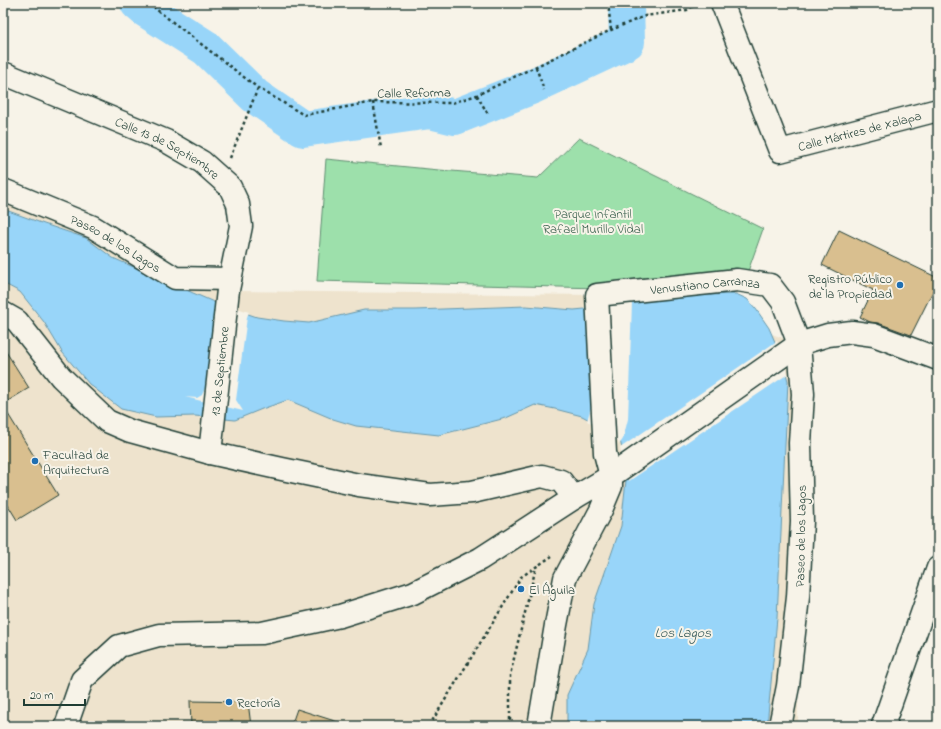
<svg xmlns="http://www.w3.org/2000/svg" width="941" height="729" font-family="'Indie Flower',sans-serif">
	<rect width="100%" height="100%" fill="#f7f3e8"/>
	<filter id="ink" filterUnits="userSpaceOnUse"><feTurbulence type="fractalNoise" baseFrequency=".025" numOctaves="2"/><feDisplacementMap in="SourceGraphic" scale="8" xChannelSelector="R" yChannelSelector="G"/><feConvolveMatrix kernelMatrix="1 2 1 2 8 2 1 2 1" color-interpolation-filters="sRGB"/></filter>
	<g filter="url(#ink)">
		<path fill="#eee3cd" d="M3 198 228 291 597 295 632 302 677 299 799 344 798 726H3Z"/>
		<path fill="#9de0ab" stroke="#5e8e70" d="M579 138 763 229 747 274 600 288 317 281 326 159 439 170 538 178Z"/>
		<path fill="#98d5f9" stroke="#6898aa" d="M3 209 44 224 86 238 113 258 216 303 257 317 284 321 309 323 364 310H415L526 306 574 310 605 307 632 302 707 295 736 294 747 299 756 309 769 328 782 358 788 381 777 618 767 726H567V695L588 649 594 604 621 526 627 471 620 440 612 432 582 416 555 409 535 405 506 418 439 435 356 426 333 419 288 400 262 409 235 420 195 416 156 417 121 409 89 384 62 352 44 322 20 292 3 283Z"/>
		<path fill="#f7f3e8" d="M216 301 249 312 247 317 236 400 243 411 185 397 197 398 202 395 205 388 216 318Z
			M632 302 628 419 623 439 619 445 618 441 611 433 587 421 593 400 589 308Z
			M777 341 784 358 788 374 629 481 625 474V471L620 448Z"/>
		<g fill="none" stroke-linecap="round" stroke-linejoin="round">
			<path stroke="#98d5f9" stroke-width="36" d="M138 3 145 9 206 48 255 96 303 129 430 111 455 117 533 86 627 42 626 3"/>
		</g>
		<path fill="#d9bf8f" stroke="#1f3d34" d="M839 230 938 278V281L911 335 878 323 870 322 860 317 873 290 822 265Z
			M3 347 29 388 3 404Z
			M3 406 58 495 17 520 3 497Z
			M190 701 248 702 251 726H191Z
			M297 709 341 723 340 726H291Z"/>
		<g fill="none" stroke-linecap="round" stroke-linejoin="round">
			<defs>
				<g id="street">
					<path id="s1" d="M722 3 780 151 938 110"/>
					<path id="s2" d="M3 73 166 141 202 162 230 187 238 204 241 226 228 290 210 453"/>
					<path id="s3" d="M3 190 93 227 175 278 230 279"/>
					<path d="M3 313 17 321 61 377 107 421 130 431 210 453 282 469 359 485 430 495 472 492 542 476 561 481 574 498"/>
					<path d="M66 726 82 680 119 646 159 635 262 633 340 616 413 593 480 559 574 498 611 476 799 344 828 335 852 332 874 335 938 359"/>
					<path id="s4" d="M539 726 556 625 565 578 601 510 611 486V476L605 453 597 295 737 280 770 285 783 302 799 344 803 394 800 443 802 521 798 597 788 686 780 726"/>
					<path d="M887 726 883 725 938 568"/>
				</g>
			</defs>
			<use href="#street" stroke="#1f3d34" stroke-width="25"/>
			<path stroke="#1f3d34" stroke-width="2.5" stroke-dasharray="3 3" stroke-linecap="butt" d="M148 3 258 88 304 115 373 102 452 103 477 95 611 30 645 16 687 10 697 3
				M608 3 611 30
				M536 67 544 90
				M477 95 479 99 488 114
				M373 102 381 148
				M230 158 258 88
				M429 726 521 577 552 556
				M510 726V675L536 567"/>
			<use href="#street" stroke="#f7f3e8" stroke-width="22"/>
		</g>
	</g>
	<g fill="#1f6fb2" stroke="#f7f3e8" stroke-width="1.5">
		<circle cx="900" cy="285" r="4"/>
		<circle cx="35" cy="461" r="4"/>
		<circle cx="521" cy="589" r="4"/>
		<circle cx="229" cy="702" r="4"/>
	</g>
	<g text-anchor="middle" stroke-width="4" stroke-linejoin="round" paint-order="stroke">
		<g font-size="13" fill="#1f3d34" stroke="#f7f3e8">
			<text transform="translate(414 92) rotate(-1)" y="5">Calle Reforma</text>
			<text dy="5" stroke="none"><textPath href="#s1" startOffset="241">Calle Mártires de Xalapa</textPath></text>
			<text dy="5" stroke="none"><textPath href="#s2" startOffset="181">Calle 13 de Septiembre</textPath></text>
			<text dy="5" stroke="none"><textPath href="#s3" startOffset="125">Paseo de los Lagos</textPath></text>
			<text dy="5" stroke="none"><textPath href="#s4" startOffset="554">Venustiano Carranza</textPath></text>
			<text transform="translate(219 371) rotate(-84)" y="5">13 de Septiembre</text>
			<text transform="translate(800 536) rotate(-89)" y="5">Paseo de los Lagos</text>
		</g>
		<g font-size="13" fill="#385e4c" stroke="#f7f3e8">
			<text x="593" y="218">Parque Infantil<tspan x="593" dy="15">Rafael Murillo Vidal</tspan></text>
		</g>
		<g font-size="13" fill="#1f3d34" stroke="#f7f3e8" text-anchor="start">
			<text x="892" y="283" text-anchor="end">Registro Público<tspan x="892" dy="15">de la Propiedad</tspan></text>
			<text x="43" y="459">Facultad de<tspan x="43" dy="15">Arquitectura</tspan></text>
			<text x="529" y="594">El Águila</text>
			<text x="237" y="707">Rectoría</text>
		</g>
		<g font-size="14" font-style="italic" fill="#375b5b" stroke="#f7f3e8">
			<text x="683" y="637">Los Lagos</text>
		</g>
	</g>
	<rect width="941" height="729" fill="none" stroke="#f7f3e8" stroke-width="16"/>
	<rect x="8" y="8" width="925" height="713" fill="none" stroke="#1f3d34" stroke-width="1.5" filter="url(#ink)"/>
	<path d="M24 699v6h61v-6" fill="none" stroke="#1f3d34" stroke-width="2"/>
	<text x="30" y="699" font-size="12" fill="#1f3d34" stroke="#f7f3e8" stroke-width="3" paint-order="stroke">20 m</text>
</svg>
